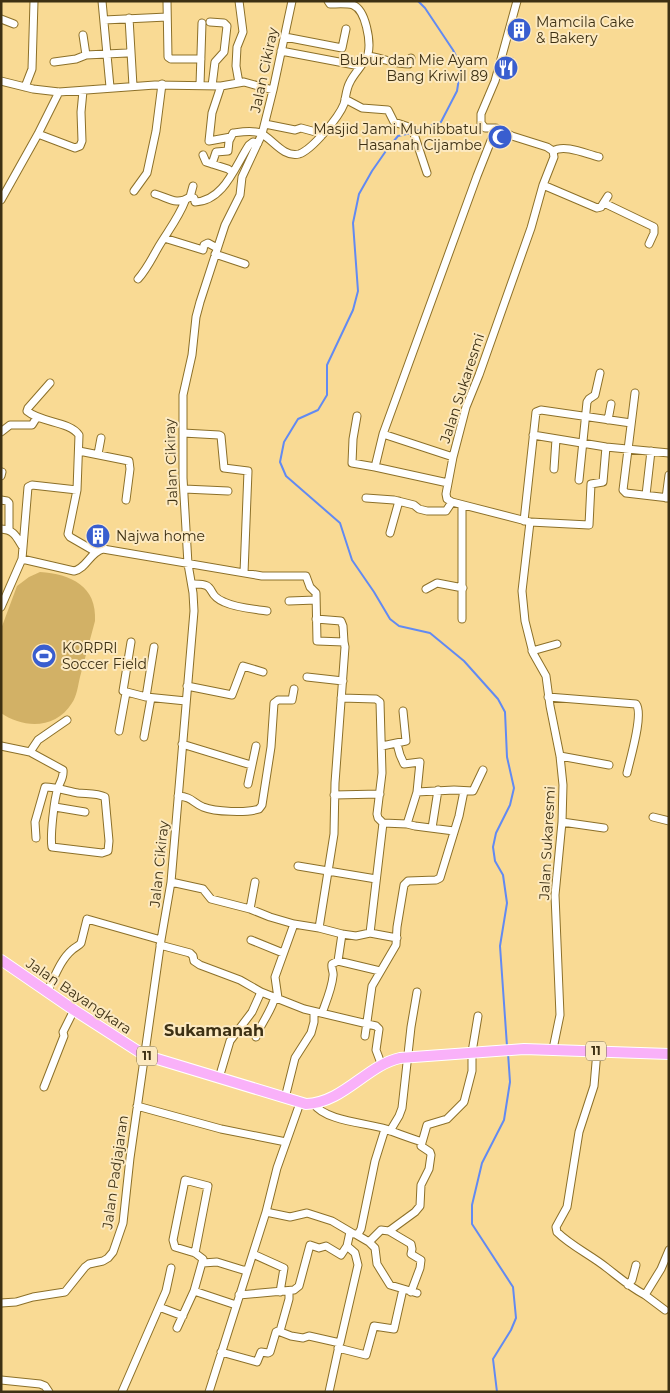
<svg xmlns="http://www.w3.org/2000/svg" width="670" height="1393" font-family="Montserrat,sans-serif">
	<rect width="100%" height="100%" fill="#f9da94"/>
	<path fill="#d2b166" d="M40 572C71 574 97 586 95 621 90 640 85 658 80 677 78 685 77 696 72 703 56 729 24 729 1 713V629L17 586 29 577Z"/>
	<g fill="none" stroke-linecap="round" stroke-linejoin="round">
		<path stroke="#628af2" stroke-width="2" d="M416 131 441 122 457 91 461 66 453 50 425 8 418 1
			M411 133 398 136 388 148 372 171 359 194 353 223 358 291 353 310 327 365V395L318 410 298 419 284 442 280 462 286 476 340 523 352 560 374 592 390 619 399 626 430 633 464 661 498 699 505 712 507 757 514 788 510 805 496 833 493 847 495 861 503 875 507 903 500 946 507 1046
			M497 1392 493 1359 511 1330 516 1318 513 1287 472 1224V1205L482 1163 504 1120 510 1082 508 1053"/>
		<defs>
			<path id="minor" d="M102 1 110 87
				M167 1 168 57 171 59H201
				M239 1 243 32 237 47 236 66 239 83
				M517 1 495 81 481 114V123L485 128H496L512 136 547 147 553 151 554 157 543 185 531 228 479 375 466 407 453 457 446 494 447 499 452 502 530 522 522 591 525 621 533 653 546 676 550 706 560 756 563 785 562 822 555 895 560 1015 553 1049
				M129 18 133 86
				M1 19 14 24
				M104 20 167 17
				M210 22 224 23 227 26 224 52 215 62 212 86
				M83 35 86 55
				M285 37 342 48 346 29
				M281 51 360 66
				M368 56C381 58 396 64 409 64L411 58
				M54 62 76 59 86 55 127 53
				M1 81 33 89 59 92 155 85 221 86 244 82 273 90
				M200 85 202 23
				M221 86 212 113 209 141 231 137
				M25 87 32 69 34 1
				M345 99 362 108 388 110 394 122 412 128 427 173
				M265 124 295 130 301 128 323 134
				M38 134 75 148 80 146 82 141 81 112 83 91
				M553 151C565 144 586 154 599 157
				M203 155 206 162 228 169 232 172
				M212 164 216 152 228 151 229 141 233 133C241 132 252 130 260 133 272 138 283 158 299 154 312 150 339 117 344 104 346 97 346 89 350 82 354 73 366 62 368 54 371 42 366 10 353 5 347 3 337 4 330 4L328 1
				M543 185 597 208 601 207 608 196
				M134 191 147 173 156 131 162 84
				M155 194C169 198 176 206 190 197L194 198 195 202C224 201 235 166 249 145L253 142 258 143
				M190 197 193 186
				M1 200 38 134 59 92
				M604 203 654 227V233L649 244
				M164 238 203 250 204 245 208 243 217 248
				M215 254 245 264
				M138 279C147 269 152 258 159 246 168 231 179 217 185 201
				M50 383 28 408 27 411C41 423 69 421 79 435L77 490 68 534 70 537 96 552
				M635 393 623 490 626 493 669 498
				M357 416 353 439 352 463 375 467
				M608 420 611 404
				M1 432 10 425H32L37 417
				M183 433 219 435 221 436 224 468 248 471 244 573
				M383 434 453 457
				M533 435 606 447 669 453
				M79 451 129 461 130 469 126 500
				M98 454 101 438
				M554 469 556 439
				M1 476 2 472
				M579 480 587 402 589 399 595 395 600 373
				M448 483 375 467 383 434 477 176 496 128
				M184 489 228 491
				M646 495 651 451
				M366 498 394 500 414 505 419 509 427 511H446L452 502
				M666 498 669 475
				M1 500 7 501 9 503V530
				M462 505V619
				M524 521 536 412 541 410 631 423
				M530 522 589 525 591 484 603 482 606 447
				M1 529C14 530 16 536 22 546
				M390 533 399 501
				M22 559 28 487 32 485 77 490
				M192 584C219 583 204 594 224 602 237 608 253 609 267 611
				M426 589 437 583 463 588
				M289 601 316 600
				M1 607 22 559 74 571C87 568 90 552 103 549L262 576H306L310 587 316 593 317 641 344 642 345 647 335 783 334 834 319 928 342 934 338 961 380 971
				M316 619 341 621 343 626 344 642
				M131 642 123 691 146 697 186 701
				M532 651 557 644
				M307 677 343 681
				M187 686 232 695 243 666 263 672
				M146 697 154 647
				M548 697 636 704C644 714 630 759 627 773
				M341 698 376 699 380 702 382 773 377 814 378 818 383 823
				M119 731 126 693
				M144 737 151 698
				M182 744 251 765
				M397 744 400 755 404 764 420 762 417 792
				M1 746 30 752 63 770C64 777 60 782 58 788 54 799 50 837 52 847L102 853 108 851 109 841 105 797C97 793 87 794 78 793 67 791 56 787 45 787L35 822 36 838
				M382 746 406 741 403 711
				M30 752 38 740 67 720
				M560 756 609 765
				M248 784 256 746
				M334 795 380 794
				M178 796C192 797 192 802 203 807 215 812 247 813 259 809L262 805 271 747 274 703 278 700H292L294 689
				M55 807 85 812
				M653 817 669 821
				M562 822 604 828
				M407 824 417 792 454 790 473 791 483 770
				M432 828 438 790
				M298 866 376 879
				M171 882 203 889 211 899 250 909 270 917 294 924 319 928
				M250 909 255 882
				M370 933 383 823 407 824 415 826 454 831
				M342 934 356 936 370 933 397 938
				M251 940 283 953
				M160 945 190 953 193 956 194 961 200 965 240 980 261 992 304 1009 376 1026 379 1029 376 1050 382 1066
				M47 992C54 979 60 960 72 950 75 947 79 946 81 943L87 919 161 940
				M278 998 275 977 294 924
				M322 1013C326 1002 332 988 333 976 334 972 331 969 332 964L338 961
				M365 1036 372 986 396 945 397 927 404 885 408 881 436 880 440 878 459 816 464 791
				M256 1037C261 1023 271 1012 275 997
				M597 1051 594 1086 579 1132 567 1207 556 1227 557 1232C571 1246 591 1255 607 1268 620 1278 630 1287 645 1295L661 1269 669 1250
				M219 1078 230 1041 252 1012 261 992
				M44 1087 64 1036 63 1032 74 1010
				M285 1098 295 1058 311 1033 314 1022V1012
				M314 1104C325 1121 367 1123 386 1129 398 1134 410 1138 422 1142
				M137 1106 221 1129 286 1142
				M390 1131 399 1116 402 1108 411 1027 417 992
				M266 1212 290 1217 307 1213 332 1221 354 1234H358L361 1229 375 1161 385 1129
				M389 1231 411 1244 412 1249 411 1254 421 1260 420 1268 411 1292
				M357 1235 369 1242 375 1248 377 1264 390 1285 417 1293
				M369 1242 381 1230 389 1231 415 1212 420 1206 421 1185 429 1169 431 1155 430 1152 421 1146 427 1125 447 1119 464 1102 472 1071V1052L478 1016
				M195 1253 208 1186 185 1180 173 1240 175 1247 195 1253 203 1259 194 1291 236 1305
				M253 1254 284 1268 280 1292
				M203 1263 217 1262 243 1270H247
				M628 1285 632 1280 636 1265
				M239 1295 294 1290 299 1286 310 1245 319 1248 326 1246 341 1255 347 1246
				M645 1295 665 1310
				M1 1303 16 1302 33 1297 65 1292 85 1267 89 1264 103 1261 108 1258 113 1252 123 1223 130 1158 161 940 171 882 194 611 193 593 188 564 183 478V395L192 355 196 317 200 302 225 225 240 195 242 177 262 134 273 90 292 1
				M159 1307 183 1316
				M177 1328 194 1291
				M280 1331 289 1299V1291
				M338 1348 366 1355 374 1326 394 1329 403 1289
				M221 1352 257 1362 261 1352 268 1353 270 1352 276 1332 278 1331 291 1336 303 1338 309 1336 340 1343 358 1265 355 1253 347 1246 350 1232
				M1 1380 40 1384 45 1386 49 1392
				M122 1392 166 1291 171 1268
				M209 1392 266 1212 277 1168 300 1103
				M329 1392 339 1346"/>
			<path id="highway" d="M1 960 74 1010 144 1055 306 1104C343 1103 367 1065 400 1058L524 1049 669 1054"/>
		</defs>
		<use href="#minor" stroke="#8c7029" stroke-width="9"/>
		<use href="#highway" stroke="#fff" stroke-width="12"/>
		<use href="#minor" stroke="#fff" stroke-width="7"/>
		<use href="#highway" stroke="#f9b1f9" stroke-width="10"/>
	</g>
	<defs>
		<symbol id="building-disc" viewBox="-11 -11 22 22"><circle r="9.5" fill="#395ecf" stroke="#fce9c0"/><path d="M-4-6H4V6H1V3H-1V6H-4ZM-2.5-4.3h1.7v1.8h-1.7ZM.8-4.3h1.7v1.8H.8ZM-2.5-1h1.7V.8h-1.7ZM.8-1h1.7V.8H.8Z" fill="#fff"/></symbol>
		<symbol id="restaurant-disc" viewBox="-11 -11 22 22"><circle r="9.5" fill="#395ecf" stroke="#fce9c0"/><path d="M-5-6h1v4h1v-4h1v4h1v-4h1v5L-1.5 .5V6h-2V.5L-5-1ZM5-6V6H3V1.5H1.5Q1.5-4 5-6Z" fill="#fff"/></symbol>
		<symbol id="mosque-disc" viewBox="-11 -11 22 22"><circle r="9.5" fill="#395ecf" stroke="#fce9c0"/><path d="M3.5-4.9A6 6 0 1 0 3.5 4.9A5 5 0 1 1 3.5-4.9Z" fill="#fff"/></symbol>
		<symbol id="stadium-disc" viewBox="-11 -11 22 22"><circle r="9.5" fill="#395ecf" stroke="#fce9c0"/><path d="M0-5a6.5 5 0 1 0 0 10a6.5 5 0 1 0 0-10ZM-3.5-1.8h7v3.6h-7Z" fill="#fff"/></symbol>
	</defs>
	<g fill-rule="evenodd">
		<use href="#building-disc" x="505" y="16" width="28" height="28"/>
		<use href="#restaurant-disc" x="492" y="54" width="28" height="28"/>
		<use href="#mosque-disc" x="486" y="123" width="28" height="28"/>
		<use href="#building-disc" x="84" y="522" width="28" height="28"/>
		<use href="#stadium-disc" x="30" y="642" width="28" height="28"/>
	</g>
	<g text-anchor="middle" stroke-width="4" stroke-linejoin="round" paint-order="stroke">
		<g fill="#fce9c0" stroke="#766847" stroke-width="1">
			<rect x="586" y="1041.5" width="20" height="19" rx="4"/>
			<rect x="137" y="1046.5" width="20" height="19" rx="4"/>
		</g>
		<g font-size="12" font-weight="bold" fill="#3d3013">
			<text x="596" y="1055">11</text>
			<text x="147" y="1060">11</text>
		</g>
		<g font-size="14" fill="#3d3013" stroke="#fce9c0" text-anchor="start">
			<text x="536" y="27">Mamcila Cake<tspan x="536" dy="16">&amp; Bakery</tspan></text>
			<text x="488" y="65" text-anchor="end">Bubur dan Mie Ayam<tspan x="488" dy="16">Bang Kriwil 89</tspan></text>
			<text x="482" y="134" text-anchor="end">Masjid Jami Muhibbatul<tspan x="482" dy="16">Hasanah Cijambe</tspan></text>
			<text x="116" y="541">Najwa home</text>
			<text x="62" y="653">KORPRI<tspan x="62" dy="16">Soccer Field</tspan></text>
		</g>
		<g font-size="14" fill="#3d3013" stroke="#fce9c0">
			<text transform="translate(264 70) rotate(-78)" y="5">Jalan Cikiray</text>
			<text transform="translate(462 388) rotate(-72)" y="5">Jalan Sukaresmi</text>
			<text transform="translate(171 462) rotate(-92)" y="5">Jalan Cikiray</text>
			<text transform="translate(547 843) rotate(-87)" y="5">Jalan Sukaresmi</text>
			<text transform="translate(159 864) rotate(-84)" y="5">Jalan Cikiray</text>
			<text transform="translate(79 996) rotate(34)" y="5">Jalan Bayangkara</text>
			<text transform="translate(115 1172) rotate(-82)" y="5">Jalan Padjajaran</text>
		</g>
		<g font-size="16" font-weight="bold" fill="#3d3013" stroke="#fce9c0">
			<text x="214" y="1036">Sukamanah</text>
		</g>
	</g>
	<rect width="670" height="1393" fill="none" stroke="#3d3013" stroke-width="5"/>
</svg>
